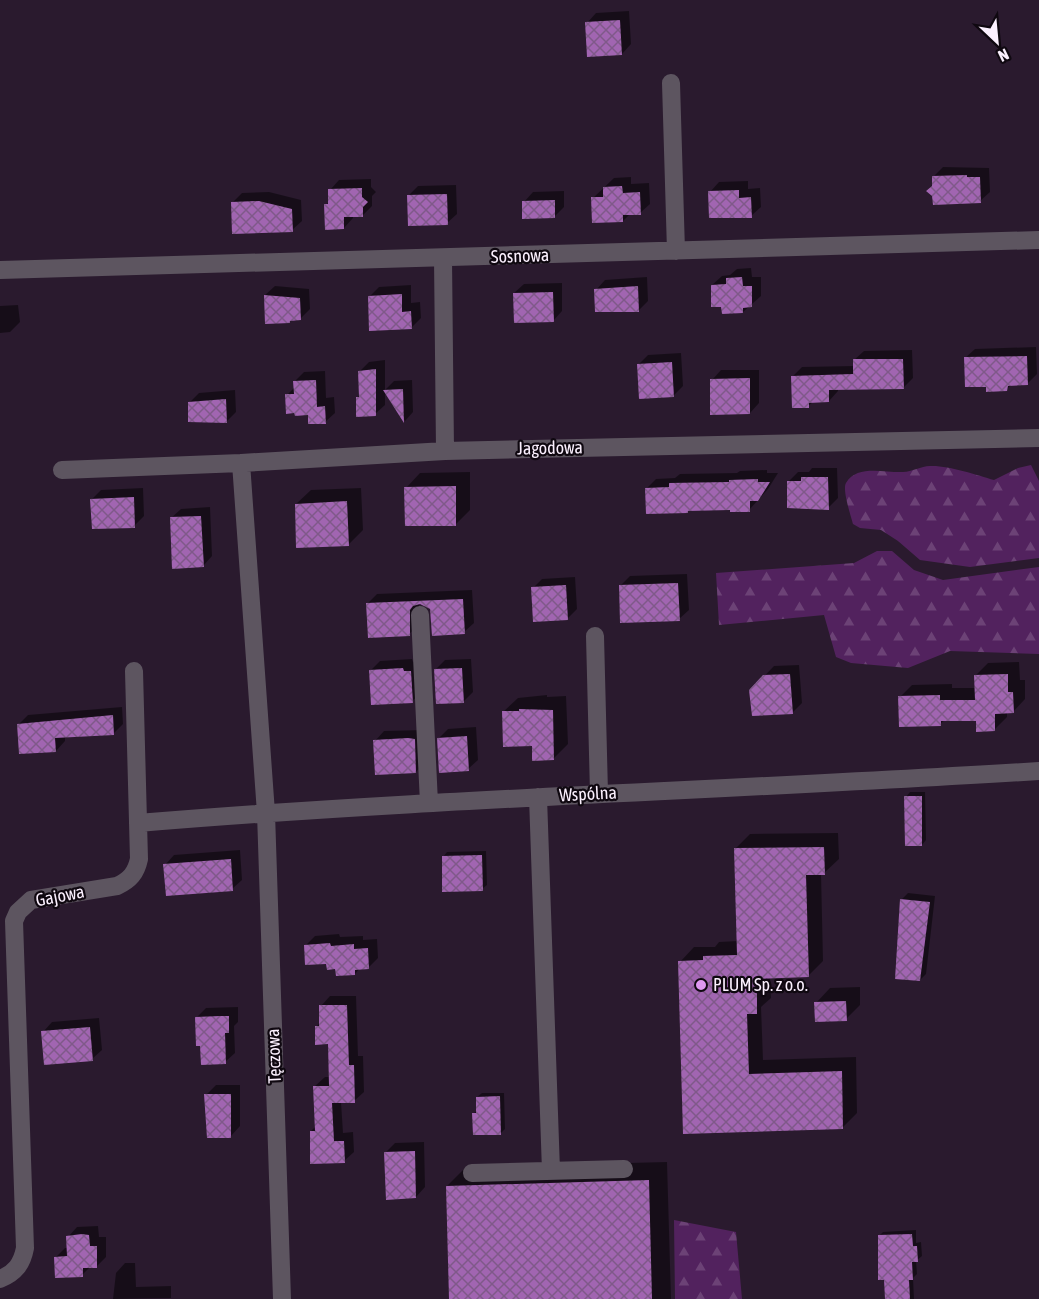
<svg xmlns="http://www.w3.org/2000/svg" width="1039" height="1299" font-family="'Asap Condensed',sans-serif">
	<defs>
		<pattern id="forest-firs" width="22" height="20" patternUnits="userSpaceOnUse" patternTransform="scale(1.5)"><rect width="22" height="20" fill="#52225e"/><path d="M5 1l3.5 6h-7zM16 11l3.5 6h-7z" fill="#6c4276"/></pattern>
		<pattern id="building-cross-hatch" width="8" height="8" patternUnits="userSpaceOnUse" patternTransform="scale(1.5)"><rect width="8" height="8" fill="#a165b1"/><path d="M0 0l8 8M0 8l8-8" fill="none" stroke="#7f5989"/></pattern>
	</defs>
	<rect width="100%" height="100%" fill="#2a1a2e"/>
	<path fill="url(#forest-firs)" d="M1031 465 1039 481V558L970 567 920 560 898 541 881 530 860 528 853 524C851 516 842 490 846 483 857 464 885 473 903 472 912 472 921 466 930 466 947 465 977 475 994 480L1018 468Z
		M877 551H892L914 570 943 580 1039 567V654L950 651 908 668 851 663 836 657 824 615 719 625 716 573 854 563Z
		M674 1220 736 1232 742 1299H675Z"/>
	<path fill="#0007" d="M629 11 631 44 622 54 587 23 596 13Z
		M943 167 989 168 990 192 980 201 933 186V177Z
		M631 177V184L649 183 650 204 640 213 630 214 623 221 593 198 614 178Z
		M371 179V187L376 192 372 196V206L363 215H353V218L344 228 326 205 330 201V190L339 180Z
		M748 181V189L760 188 761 207 751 216 710 192 719 182Z
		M456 185 457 214 447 223 409 195 418 186Z
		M564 191V207L554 217 524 202 533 192Z
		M269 192 301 200 302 221 292 230 233 202 242 193Z
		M751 268 752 277H761V296L743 312 723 305 712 285 722 276 730 275 737 269Z
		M647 277 648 301 638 311 596 290 605 280Z
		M562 283V311L553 321 514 293 524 284Z
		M411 285V303L420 302 421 318 411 328 369 297 379 287Z
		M275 286 309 289 310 309 301 318 265 295Z
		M18 305 20 322 10 332 0 333V306Z
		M1036 347 1037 374 1027 384H1012L1007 389 987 385 965 358 975 349Z
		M912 350 913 378 903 388 838 389V391L829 401 813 402 808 406 792 377 802 367 854 366V360L864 351Z
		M681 353 683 386 673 396 638 365 648 355Z
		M385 360V390L394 381 412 380 413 412 405 421 385 390V405L375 414 357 398 360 395V371L369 362Z
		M721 370H759V403L750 413 712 380Z
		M325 371 326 398 334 397 335 413 325 422 310 414 287 395 295 387V381L304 372Z
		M235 390 236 412 227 421 189 403 199 393Z
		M812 468H837L838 498 828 508 788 482 798 472H809Z
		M767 470V473H778L768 489 749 510 731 508 646 489 656 479 675 478 680 474 737 473 740 471Z
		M470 472V510L456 524 406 488 420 473Z
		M143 488 144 516 134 526 92 499 101 490Z
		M361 488 363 530 349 544 296 504 311 490Z
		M210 507 212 556 203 566 171 518 181 509Z
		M687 574 689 610 679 619 620 586 630 576Z
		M575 577 577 609 567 619 533 588 542 579Z
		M472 590 474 623 464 632 419 601V625L409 634 367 604 377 594Z
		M412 659 413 662H420L422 692 412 701 370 671 380 661Z
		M471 659 473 692 464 701 435 670 445 660Z
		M1019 662 1020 680H1025V699L1013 712H1007V717L995 729 977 720H945L940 724 900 697 912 685 952 684V688H976V675L988 663Z
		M799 665 802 703 793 712 751 690 774 666Z
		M547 695V697L566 696 568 744 553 759 533 744 503 712 518 698Z
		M122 707 123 724 113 734 65 736V741L56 751 19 724 28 715Z
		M476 727 478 760 468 769 439 738 448 729Z
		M424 730 425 762 416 772 375 741 384 731Z
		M910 792H925L926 840 922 845 906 797Z
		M838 833 839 859 824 873H821L823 961 808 976 770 977 771 998 761 1007 763 1060 856 1057 857 1113 842 1128 685 1132 680 962 694 947H715L719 942 738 941 736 848 750 834Z
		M240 850 242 880 232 889 165 865 174 855Z
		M486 851 487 885 482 889 443 857 447 852Z
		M908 893 935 896 926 974 920 980 902 899Z
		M339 934 340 937 363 936V940L377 939 378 958 368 968H360L355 974 337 968 306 945 315 936Z
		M860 987V1005L846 1019 816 1003 830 988Z
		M330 996H356L358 1056H363L364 1092 354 1101 341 1102 343 1133 353 1132 354 1152 344 1161 311 1131 316 1126 315 1086 325 1077H330L329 1043 316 1027 321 1022V1006Z
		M238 1007V1022L234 1026 235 1053 225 1062 202 1045 196 1018 206 1008Z
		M99 1018 102 1050 92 1059 43 1032 52 1022Z
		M216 1085H240V1126L231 1136 206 1095Z
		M482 1093H504L505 1129 501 1133 473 1114 478 1110 477 1097Z
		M424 1142 425 1187 416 1197 385 1153 395 1143Z
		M667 1162 671 1299H450L447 1186 466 1167Z
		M98 1226 99 1237H106V1257L97 1266H91L82 1275 56 1257 65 1248H68V1237L77 1227Z
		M916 1230V1243L921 1242 922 1256 916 1261 917 1274 913 1278 914 1299H886L879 1236 883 1232Z
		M125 1263H135L136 1287 171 1286V1298L113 1299 116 1273Z"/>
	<path fill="url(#building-cross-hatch)" d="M620 20 622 55 587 57 585 22Z
		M967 175V177H980L981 203 933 205 932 196 926 191 932 186V176Z
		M622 186 623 193 640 192 641 215H623V222L592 223 591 197H603V187Z
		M362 188V197L368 202 363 207V217H344V229L325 230 324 204H328V189Z
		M739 190V198L751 197 752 218H709L708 191Z
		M447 194 448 225 408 226 407 195Z
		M555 200V218L522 219V201Z
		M259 201 292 209 293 232 232 234 231 202Z
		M742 277 743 286H752V307L743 308V313L722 314 721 307H711V285L726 284V278Z
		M638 286 639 312H595L594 289Z
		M553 292 554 322 514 323 513 293Z
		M402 294V312L411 311 412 329 369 331 368 296Z
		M264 295 300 298 301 320 290 321V323L265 324Z
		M1027 356 1028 385 1008 386 1007 391 986 392V387H965L964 357Z
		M853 359H903L904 389 829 390V402L809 403V408H792L791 376 853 374Z
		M672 362 674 397 639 399 637 364Z
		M376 369V416L356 417V397H359L358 371Z
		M750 378V414L710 415V379Z
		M316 380 317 407 325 406 326 424H308V415L295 416 294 413 286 414 285 394H294L293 381Z
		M403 389 404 423 383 390Z
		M226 399 227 423 188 422V402Z
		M801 477H828L829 510 787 508V481H801Z
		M758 479V482H770L758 501H750V512H730V510L688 511V513L646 514 645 488 669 487V483L729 482V480Z
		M456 486V526H405L404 487Z
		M134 497 135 528 92 529 90 499Z
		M347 501 349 546 296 548 295 504Z
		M201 516 204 567 172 569 170 517Z
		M678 583 680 621 620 623 619 585Z
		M566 585 568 620 533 622 531 587Z
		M463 599 465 634 432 636 430 609 420 604 413 606 410 610V636L368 638 366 603Z
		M403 668 404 671H411L413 703 371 705 369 670Z
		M462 668 464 703 436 704 434 669Z
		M790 674 793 714 752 716 749 690 763 675Z
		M1008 674V692H1013L1014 713 995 714V731L976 732V721H941V726L899 727 898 696 940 695V700H975L974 675Z
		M519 709 553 710 554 760 532 761V746L503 747 502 711H519Z
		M113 715 114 735 55 738 56 752 19 754 17 724Z
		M467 736 469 771 439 773 437 738Z
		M408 738 415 739 416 773 375 775 373 740Z
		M904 796H922V846H905Z
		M824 847 825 875H806L809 977 757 979V1014H747L749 1074 842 1071 843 1129 683 1134 678 961 703 960V956L737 955 734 848Z
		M482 855 483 891 442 892V856Z
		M231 859 233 891 166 896 163 864Z
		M900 899 930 902 920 981 895 979Z
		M330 943 331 946 354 944V949L368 948 369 969 355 970V975L336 976 335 969 327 970 326 964 305 965 304 945Z
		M846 1001 847 1021 815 1022 814 1002Z
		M319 1005H347L349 1065H354L355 1103H332L334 1141H344L345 1163 310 1164V1131H315L313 1086H329L328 1044 315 1045V1026H319Z
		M220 1016H229V1033H225L226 1064 201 1065 200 1046H196L195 1017Z
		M90 1027 93 1061 44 1065 41 1031Z
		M204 1094H231V1138H207Z
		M500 1096 501 1135H473L472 1113H476V1097Z
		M415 1151 416 1198 386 1200 384 1152Z
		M649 1180 652 1299H449L446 1186Z
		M82 1234 89 1235 90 1246H97V1268H83V1277L55 1278 54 1257 67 1256 66 1236Z
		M912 1234 913 1246H917L918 1262H912L913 1280H909L910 1299H885L884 1280H878V1235Z"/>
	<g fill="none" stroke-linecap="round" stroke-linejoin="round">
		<path stroke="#5d5560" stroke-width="18" d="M671 83 676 251
			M443 258 445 451
			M0 270 1039 240
			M241 463 266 813 282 1299
			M62 470 241 463 445 451 1039 438
			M420 615 429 803
			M595 636 599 793
			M538 797 551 1171
			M138 823C438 798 739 790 1039 771
			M472 1173 624 1169
			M0 1279C15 1273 22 1264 25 1248L14 921 18 912 31 900 117 886C130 880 136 873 139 859L134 671"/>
	</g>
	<circle fill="#df98f1" stroke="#0f0810" stroke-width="2" cx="701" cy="985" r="6"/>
	<g text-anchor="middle" stroke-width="4.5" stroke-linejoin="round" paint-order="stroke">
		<g font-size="18" fill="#fbf0fe" stroke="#0f0810">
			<text transform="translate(520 256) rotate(-2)" y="6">Sosnowa</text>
			<text transform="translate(550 448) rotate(-1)" y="6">Jagodowa</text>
			<text transform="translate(588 794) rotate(-3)" y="6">Wspólna</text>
			<text transform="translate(60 896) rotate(-11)" y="6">Gajowa</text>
			<text transform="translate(274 1056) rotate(-92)" y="6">Tęczowa</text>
		</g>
		<g font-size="18" fill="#fbf0fe" stroke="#0f0810" text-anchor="start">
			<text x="713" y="991">PLUM Sp. z o.o.</text>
		</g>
	</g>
	<g transform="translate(997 42) rotate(154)" stroke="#0f0810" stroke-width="4.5" paint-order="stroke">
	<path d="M0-4.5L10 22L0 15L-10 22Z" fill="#fbf0fe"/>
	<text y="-9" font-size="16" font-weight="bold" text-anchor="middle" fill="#fbf0fe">N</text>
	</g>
</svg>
